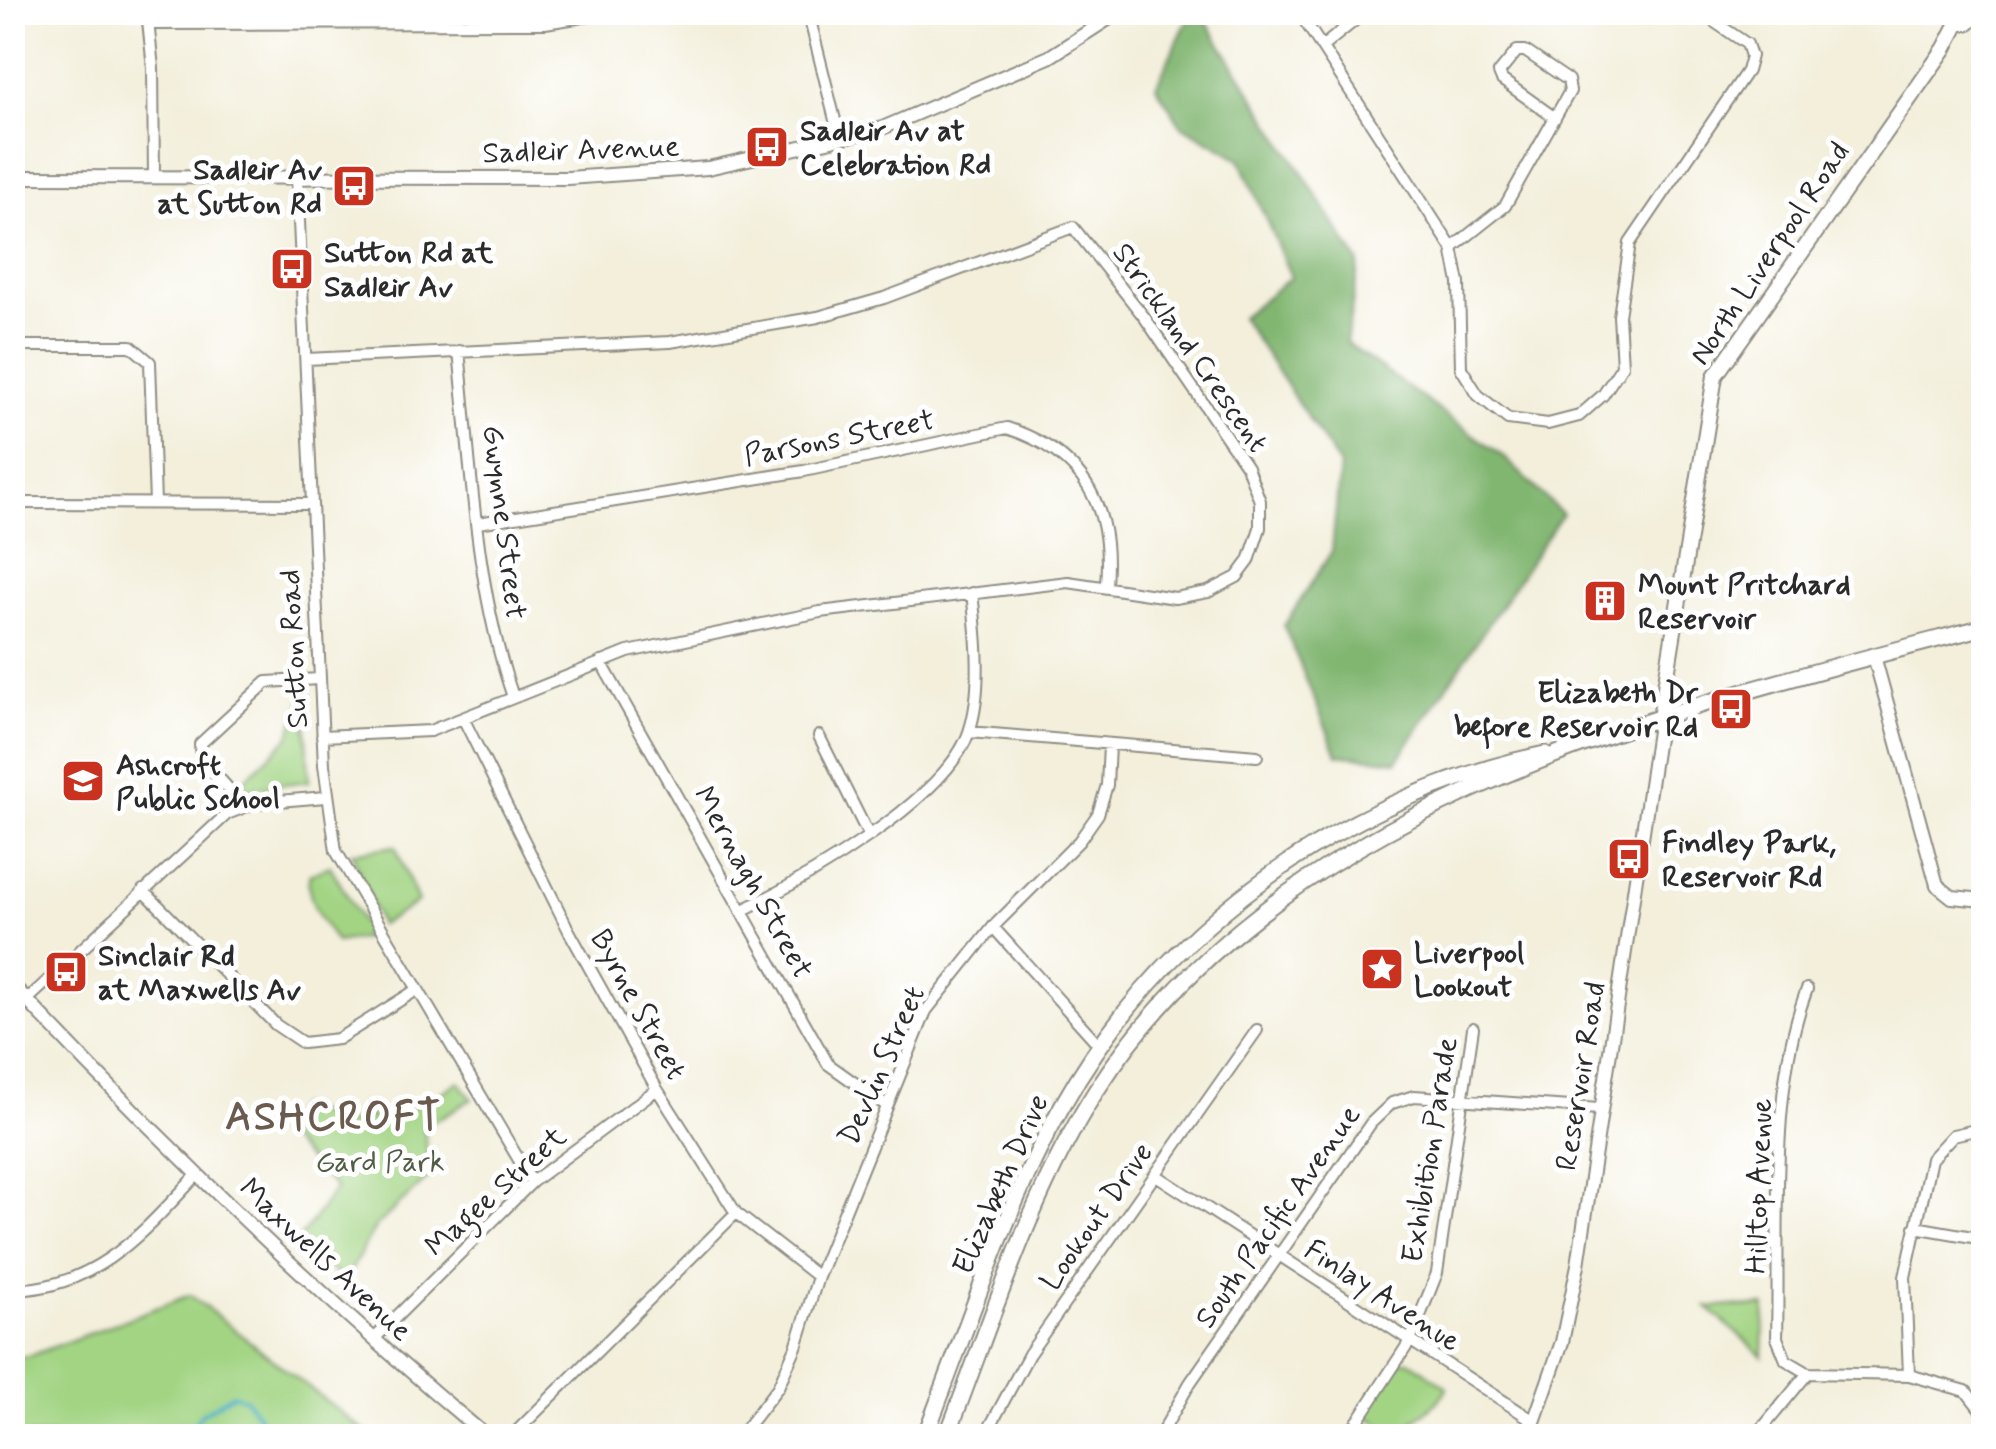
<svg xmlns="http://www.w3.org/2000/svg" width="1996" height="1449" font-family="Mynerve,sans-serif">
	<rect width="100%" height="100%" fill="#fff"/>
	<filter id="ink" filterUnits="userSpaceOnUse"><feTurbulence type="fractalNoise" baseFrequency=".01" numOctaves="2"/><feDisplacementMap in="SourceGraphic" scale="20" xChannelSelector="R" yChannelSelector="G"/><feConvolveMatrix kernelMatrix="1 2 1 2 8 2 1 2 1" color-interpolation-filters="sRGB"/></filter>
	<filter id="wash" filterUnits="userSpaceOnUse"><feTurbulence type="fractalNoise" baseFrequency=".0048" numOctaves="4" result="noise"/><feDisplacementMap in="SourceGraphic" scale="40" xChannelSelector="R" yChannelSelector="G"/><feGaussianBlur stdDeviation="2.25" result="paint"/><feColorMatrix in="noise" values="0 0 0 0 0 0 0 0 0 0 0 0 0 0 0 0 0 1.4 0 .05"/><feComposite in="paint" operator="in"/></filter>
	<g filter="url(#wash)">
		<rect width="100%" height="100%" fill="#f3efdb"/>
		<path fill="#a2d483" stroke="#668057" stroke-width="2.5" d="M305 693 309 781 245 789 240 784 289 737Z
			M395 846 418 902 380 925 352 853Z
			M330 866 367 930 363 938 336 942C324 925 303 895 310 874Z
			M459 1081 472 1099 424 1127 430 1176 376 1226 345 1281 297 1242 336 1188 279 1131 298 1106 346 1123 429 1101Z
			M190 1295 371 1436H13V1357L30 1356Z
			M1765 1306 1763 1356 1707 1307Z
			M1401 1361H1410L1447 1387C1437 1411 1413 1414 1403 1436L1364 1415Z"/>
		<path fill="#81b671" stroke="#56704e" stroke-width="2.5" d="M1191 13H1201L1359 263 1346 343 1504 457 1562 514 1397 761 1337 754 1284 626 1332 551 1340 466 1241 317 1291 277 1240 159 1181 125 1156 86Z"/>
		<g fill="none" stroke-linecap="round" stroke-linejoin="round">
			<path stroke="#44afc3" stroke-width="4" d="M188 1436 200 1415 233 1394 246 1399 273 1436"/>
		</g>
	</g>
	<g filter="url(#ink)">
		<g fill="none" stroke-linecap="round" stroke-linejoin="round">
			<defs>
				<path id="minor" d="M147 12 153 68 154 177
					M808 12 839 136
					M1299 12 1452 248 1459 283 1461 368 1478 395 1508 419 1548 424 1579 416 1603 395 1622 366 1619 316 1630 243 1747 71 1751 56 1747 44 1700 12
					M149 24 545 23 615 12
					M1322 47 1365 12
					M297 178 324 765 336 851 532 1182
					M1452 248 1505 206 1570 91 1568 80 1525 51H1517L1499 73 1502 80 1555 118
					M12 346H131L150 362 155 503
					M459 351C471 466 475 587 513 697
					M306 359 670 342 818 317 884 298 1073 227 1145 318 1247 467 1260 501V528L1249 561 1237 577 1208 592 1175 598 1068 582 820 612 628 652 430 731 322 736
					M12 503 312 504
					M478 523 804 471 1007 428C1083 453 1113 506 1106 584
					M601 662 828 1064 887 1106
					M464 720 569 931 657 1089 736 1213 818 1277
					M969 732 1257 756
					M819 736 868 834
					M243 805 201 758 200 744 267 682 319 679
					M143 890 276 1025 303 1043 338 1039 415 991
					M741 911C804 880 946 800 969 732 983 691 977 635 972 593
					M993 927 1100 1046
					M1807 989C1768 1091 1780 1229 1777 1338L1786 1360 1808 1373
					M27 1000 227 814 255 803 326 797
					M1156 1175 1534 1421
					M1915 1227 1984 1239
					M12 1290C98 1288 143 1232 198 1174
					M374 1339 532 1182 657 1089
					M1909 1375 1905 1277 1931 1159 1953 1135 1984 1128
					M512 1436 736 1213
					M740 1436 778 1387 796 1347 818 1277 926 1011 993 927 1079 841 1098 814 1107 785 1109 746
					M985 1436 1029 1354 1257 1030
					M1160 1436 1190 1383 1371 1123 1392 1103 1414 1096 1599 1109
					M1348 1436 1410 1341 1437 1273 1473 1028
					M1756 1436 1808 1373 1909 1375 1966 1391 1984 1414"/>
				<path id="tertiary" d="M12 177 568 178 708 168 880 129 1049 57 1119 12
					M1874 656 1937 885 1952 897 1984 900
					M12 984C161 1144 319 1296 486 1436
					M1529 1436 1562 1342 1578 1265 1660 718"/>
				<path id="secondary" d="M1958 23H1968L1977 12
					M1660 718 1715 376 1945 48 1958 23"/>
				<path id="primary" d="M925 1436C968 1327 1004 1209 1062 1106 1163 926 1343 797 1545 754
					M947 1436C992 1321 1029 1196 1096 1091 1284 798 1669 710 1984 627"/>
			</defs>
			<use href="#minor" stroke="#8f8d83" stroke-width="14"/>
			<use href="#tertiary" stroke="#8f8d83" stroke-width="16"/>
			<use href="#secondary" stroke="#8f8d83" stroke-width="18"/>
			<use href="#primary" stroke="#8f8d83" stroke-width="19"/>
			<use href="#minor" stroke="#fff" stroke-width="10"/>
			<use href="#tertiary" stroke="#fff" stroke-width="12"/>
			<use href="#secondary" stroke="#fff" stroke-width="14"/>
			<use href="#primary" stroke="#fff" stroke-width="15"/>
		</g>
	</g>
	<defs>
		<symbol id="bus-square" viewBox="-11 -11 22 22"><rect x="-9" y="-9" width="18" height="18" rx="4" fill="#c8321e" stroke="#fff"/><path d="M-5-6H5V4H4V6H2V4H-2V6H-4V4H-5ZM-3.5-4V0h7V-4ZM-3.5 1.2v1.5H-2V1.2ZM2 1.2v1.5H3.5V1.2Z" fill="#fff"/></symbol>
		<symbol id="building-square" viewBox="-11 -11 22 22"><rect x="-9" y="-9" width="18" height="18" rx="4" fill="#c8321e" stroke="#fff"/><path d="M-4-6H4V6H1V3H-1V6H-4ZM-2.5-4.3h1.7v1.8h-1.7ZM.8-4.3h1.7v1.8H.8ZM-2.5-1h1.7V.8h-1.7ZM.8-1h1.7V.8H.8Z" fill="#fff"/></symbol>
		<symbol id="school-square" viewBox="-11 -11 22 22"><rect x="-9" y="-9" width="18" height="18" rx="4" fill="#c8321e" stroke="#fff"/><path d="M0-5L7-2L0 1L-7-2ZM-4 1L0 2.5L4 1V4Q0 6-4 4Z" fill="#fff"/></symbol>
		<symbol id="sight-square" viewBox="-11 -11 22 22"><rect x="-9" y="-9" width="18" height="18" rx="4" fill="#c8321e" stroke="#fff"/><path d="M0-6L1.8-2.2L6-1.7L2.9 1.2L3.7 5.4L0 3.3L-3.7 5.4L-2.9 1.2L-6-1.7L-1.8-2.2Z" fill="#fff"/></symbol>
	</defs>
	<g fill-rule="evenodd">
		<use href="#bus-square" x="742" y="122" width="50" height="50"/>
		<use href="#bus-square" x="329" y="161" width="50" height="50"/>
		<use href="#bus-square" x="267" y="244" width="50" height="50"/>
		<use href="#building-square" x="1580" y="576" width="50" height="50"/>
		<use href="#bus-square" x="1706" y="684" width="50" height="50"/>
		<use href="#school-square" x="58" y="756" width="50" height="50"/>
		<use href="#bus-square" x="1604" y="834" width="50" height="50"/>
		<use href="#sight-square" x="1357" y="944" width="50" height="50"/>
		<use href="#bus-square" x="41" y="947" width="50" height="50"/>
	</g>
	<g text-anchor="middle" stroke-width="10" stroke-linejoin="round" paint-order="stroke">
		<g font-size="30" font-weight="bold" fill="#2b2b2b" stroke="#fff" text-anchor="start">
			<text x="800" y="140">Sadleir Av at<tspan x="800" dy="34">Celebration Rd</tspan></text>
			<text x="322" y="179" text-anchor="end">Sadleir Av<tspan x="322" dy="34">at Sutton Rd</tspan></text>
			<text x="324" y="262">Sutton Rd at<tspan x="324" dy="34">Sadleir Av</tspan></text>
			<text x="1638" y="594">Mount Pritchard<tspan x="1638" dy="34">Reservoir</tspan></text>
			<text x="1698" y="702" text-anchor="end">Elizabeth Dr<tspan x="1698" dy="34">before Reservoir Rd</tspan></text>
			<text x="116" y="774">Ashcroft<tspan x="116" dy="34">Public School</tspan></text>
			<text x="1662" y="852">Findley Park,<tspan x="1662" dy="34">Reservoir Rd</tspan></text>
			<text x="1414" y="962">Liverpool<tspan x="1414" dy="34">Lookout</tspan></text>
			<text x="98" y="965">Sinclair Rd<tspan x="98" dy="34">at Maxwells Av</tspan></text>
		</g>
		<g font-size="30" fill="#2b2b2b" stroke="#fff">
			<text transform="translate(581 149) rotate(-2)" y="10">Sadleir Avenue</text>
			<text transform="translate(1769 253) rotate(-56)" y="10">North Liverpool Road</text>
			<text transform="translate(1191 347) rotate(55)" y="10">Strickland Crescent</text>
			<text transform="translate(839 437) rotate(-11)" y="10">Parsons Street</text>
			<text transform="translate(505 522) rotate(83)" y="10">Gwynne Street</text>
			<text transform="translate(293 649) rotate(-93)" y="10">Sutton Road</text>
			<text transform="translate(754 882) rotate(61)" y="10">Mernagh Street</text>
			<text transform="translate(639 1004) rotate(61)" y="10">Byrne Street</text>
			<text transform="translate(881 1065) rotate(-66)" y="10">Devlin Street</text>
			<text transform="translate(1580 1076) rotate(-81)" y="10">Reservoir Road</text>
			<text transform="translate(1429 1150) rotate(-81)" y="10">Exhibition Parade</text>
			<text transform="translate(1000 1184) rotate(-66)" y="10">Elizabeth Drive</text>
			<text transform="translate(1758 1186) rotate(-88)" y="10">Hilltop Avenue</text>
			<text transform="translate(495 1191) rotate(-42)" y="10">Magee Street</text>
			<text transform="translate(1096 1216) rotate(-55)" y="10">Lookout Drive</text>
			<text transform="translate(1277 1216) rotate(-55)" y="10">South Pacific Avenue</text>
			<text transform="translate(326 1259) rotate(43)" y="10">Maxwells Avenue</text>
			<text transform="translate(1383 1295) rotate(33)" y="10">Finlay Avenue</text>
		</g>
		<g font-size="30" fill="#4f5e45" stroke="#fff">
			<text x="380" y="1171">Gard Park</text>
		</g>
		<g font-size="40" font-weight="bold" letter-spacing="2.5" fill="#6b5a4e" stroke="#fff">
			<text x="334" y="1129">ASHCROFT</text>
		</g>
	</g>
	<rect width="1996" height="1449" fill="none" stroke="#fff" stroke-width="50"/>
</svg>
